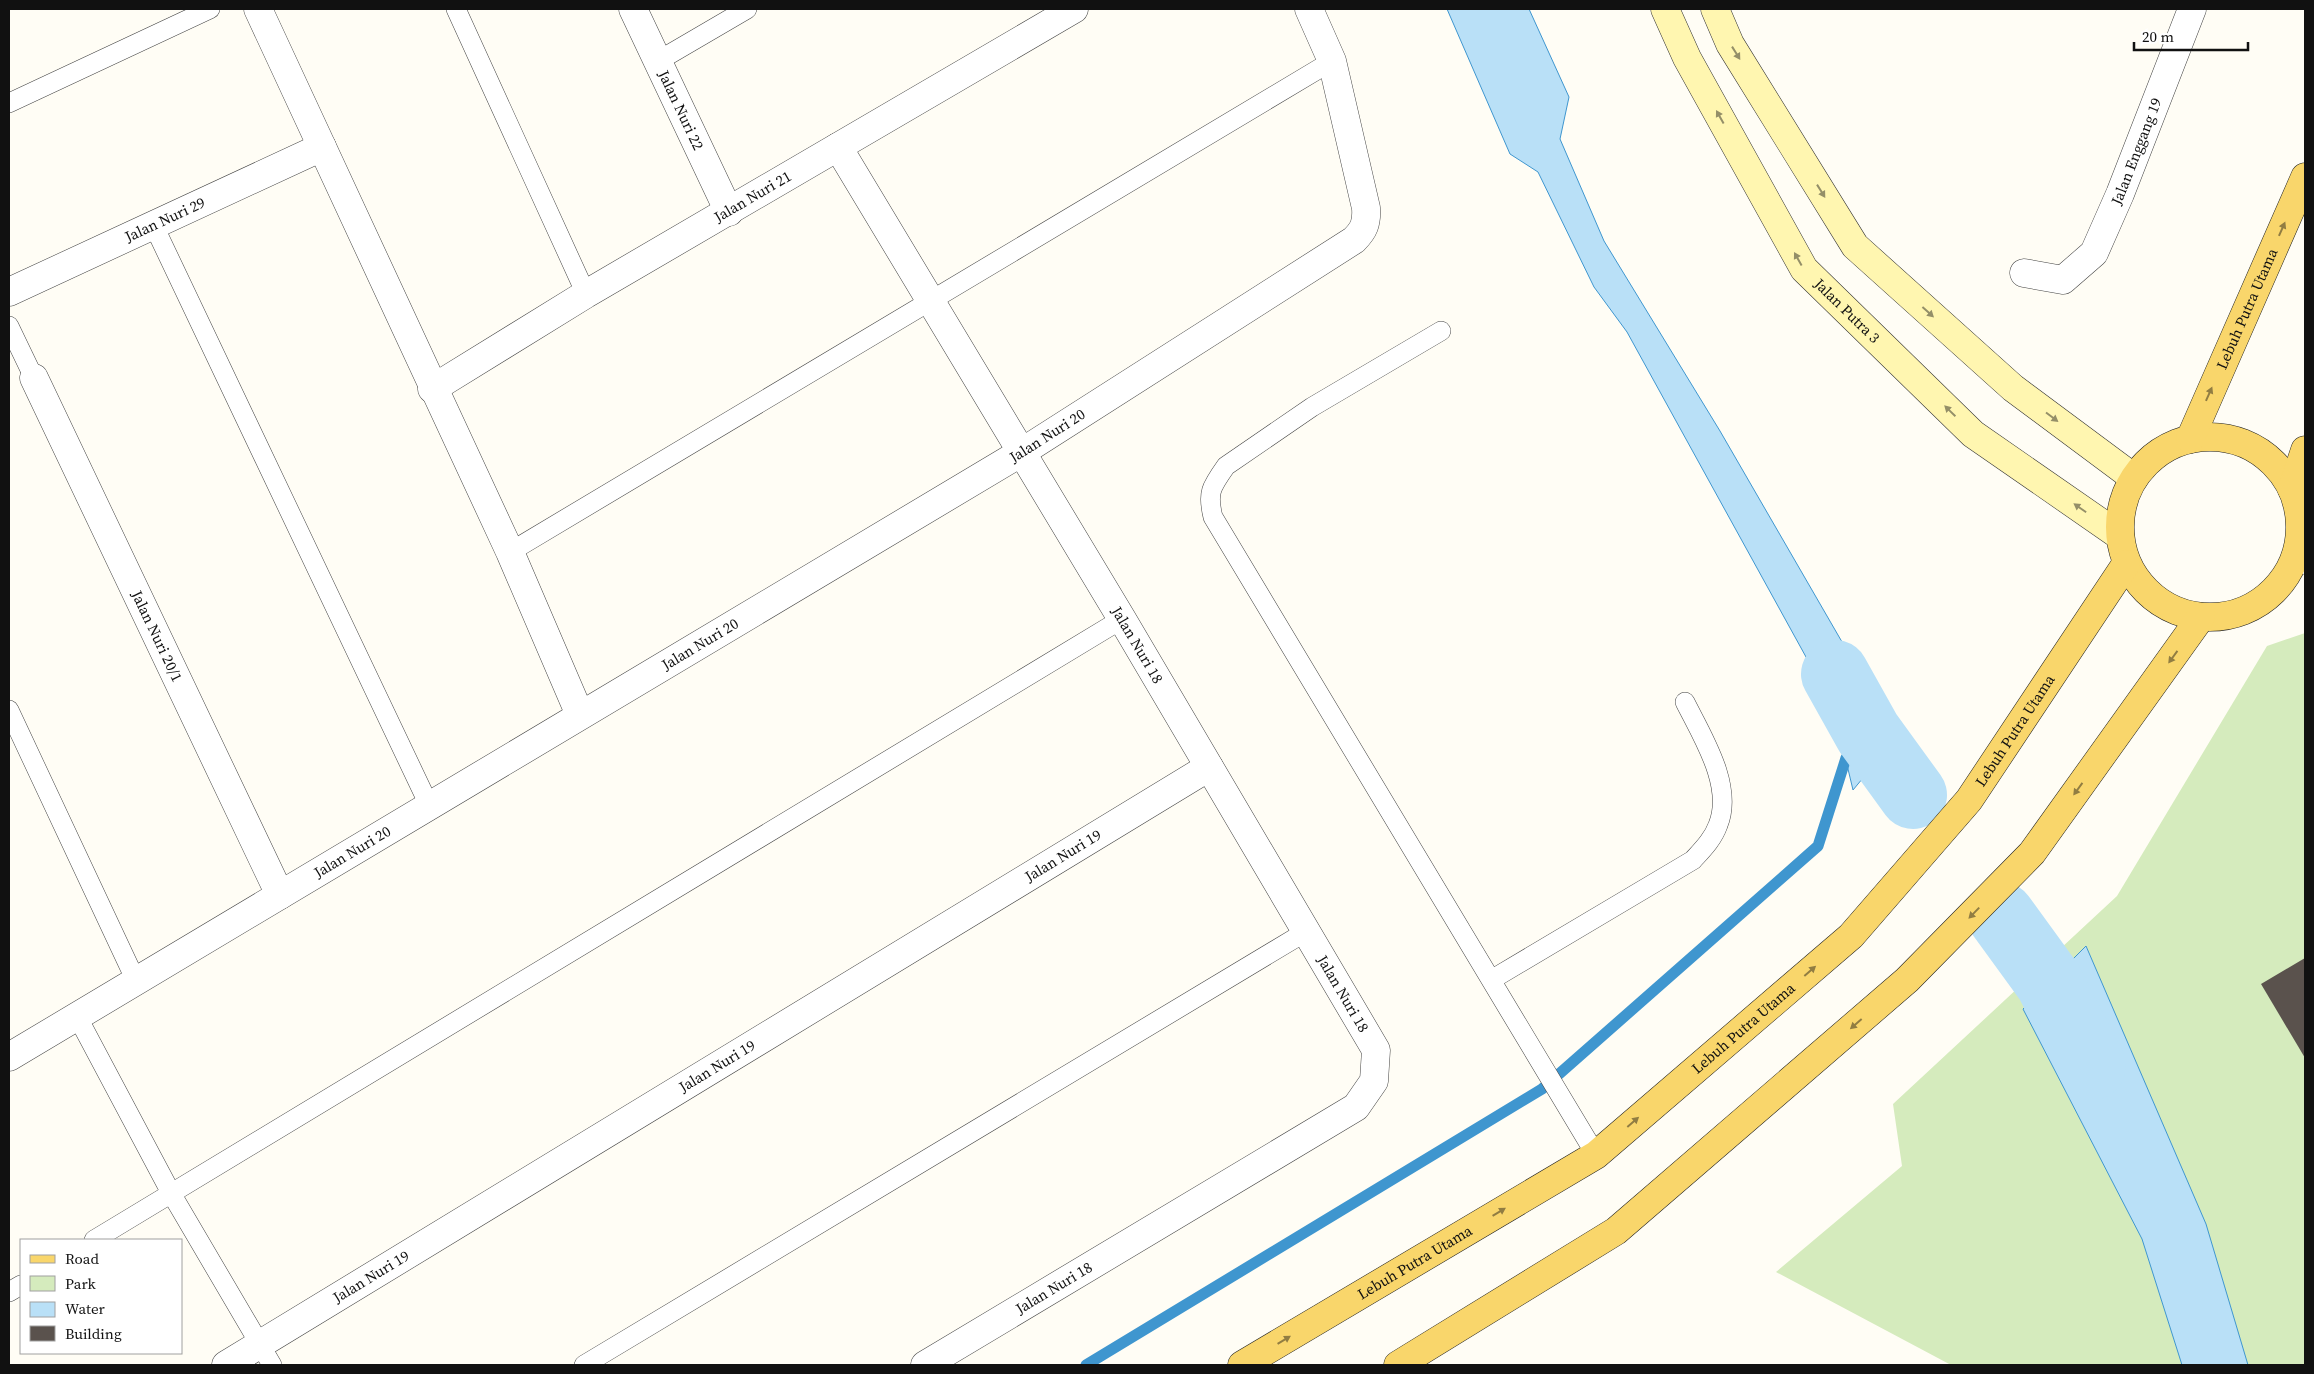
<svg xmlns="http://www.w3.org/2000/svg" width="2314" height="1374" font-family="'Source Serif 4',serif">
	<rect width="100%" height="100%" fill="#fffdf5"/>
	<path fill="#d5ebbd" d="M2305 633V1365H1951L1776 1272 1902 1166 1893 1104 2117 896 2267 646Z"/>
	<path fill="#b9e0f7" stroke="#3f96cf" d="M1447 9H1529L1569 97 1560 139 1604 241 1720 431 1897 737 1853 790 1833 706 1627 332 1594 287 1538 172 1510 154Z
		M2086 946 2206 1224 2248 1365H2182L2142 1239 2023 1009Z"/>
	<path fill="#0003" d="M2305 959V1055L2263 985Z"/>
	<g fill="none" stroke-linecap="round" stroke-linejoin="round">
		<path stroke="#3f96cf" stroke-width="11" d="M1086 1365 1542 1089 1818 846 1846 758 1856 747"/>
		<path stroke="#b9e0f7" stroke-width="68" d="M1835 674 1868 733 1913 795
			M2001 916 2049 982 2092 1066"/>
	</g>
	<path fill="#5a524d" d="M2305 958V1058L2261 984Z"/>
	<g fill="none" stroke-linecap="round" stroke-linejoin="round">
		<defs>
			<path id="lane" d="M456 9 586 294
				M658 61 747 9
				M9 103 210 9
				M153 224 429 805
				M9 326 34 378
				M1441 331 1312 407 1226 466C1211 487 1207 493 1213 517L1596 1155
				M510 552 1332 61
				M9 710 136 981
				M1491 980 1693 860C1703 849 1713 839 1718 825 1734 786 1702 736 1685 702
				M77 1016 171 1193 272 1365
				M94 1240 1122 619
				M9 1292 21 1285
				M584 1365 1307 931"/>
			<g id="street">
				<path d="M258 9 510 552 580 715"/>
				<path id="s1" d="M633 9 729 212"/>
				<path id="s2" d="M838 147 1122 619 1376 1050 1374 1081 1356 1107 925 1365"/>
				<path id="s3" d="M2024 273 2063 280 2094 253 2120 194 2192 9"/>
				<path id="s4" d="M9 292 322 147"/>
				<path id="s5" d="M34 378 280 895"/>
				<path id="s6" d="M432 389 586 294 1074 9"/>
				<path d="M2296 556 2305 560"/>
				<path id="s7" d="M9 1057 1022 452 1354 240C1364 230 1367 223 1366 208L1332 61 1309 9"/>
				<path id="s8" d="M226 1365 1209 767"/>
			</g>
			<g id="secondary">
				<path id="s9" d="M1665 9 1687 58 1804 269 1973 434 2120 536"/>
				<path d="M1715 9 1730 44 1855 246 2013 388 2134 478"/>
			</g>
			<g id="primary">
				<circle cx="2210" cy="527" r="90"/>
				<path id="s10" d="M2190 439 2305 177"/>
				<path d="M2292 489 2305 450"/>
				<path id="s11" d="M1242 1365 1596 1155 1851 936 1969 800 2126 564"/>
				<path d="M1398 1365 1616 1231 1907 980 2032 853 2201 617"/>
			</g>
		</defs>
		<use href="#lane" stroke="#444" stroke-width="20"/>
		<use href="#street" stroke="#444" stroke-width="29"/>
		<use href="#secondary" stroke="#333" stroke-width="29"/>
		<use href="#primary" stroke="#222" stroke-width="29"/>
		<use href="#lane" stroke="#fff" stroke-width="19"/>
		<use href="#street" stroke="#fff" stroke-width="28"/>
		<use href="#secondary" stroke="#fff6b0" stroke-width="28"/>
		<use href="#primary" stroke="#f9d66b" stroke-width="28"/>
	</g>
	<defs><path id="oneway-solid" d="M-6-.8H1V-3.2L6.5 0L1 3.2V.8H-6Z" transform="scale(1.25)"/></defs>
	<g fill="#948f68">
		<use href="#oneway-solid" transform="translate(1736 53) rotate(58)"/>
		<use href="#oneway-solid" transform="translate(1720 117) rotate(-119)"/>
		<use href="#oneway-solid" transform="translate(1821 191) rotate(58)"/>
		<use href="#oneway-solid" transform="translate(1798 259) rotate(-119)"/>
		<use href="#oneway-solid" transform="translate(1928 312) rotate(42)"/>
		<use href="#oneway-solid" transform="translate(1950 411) rotate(-136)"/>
		<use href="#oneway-solid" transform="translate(2052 417) rotate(37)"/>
		<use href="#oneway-solid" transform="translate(2080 508) rotate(-145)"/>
	</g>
	<g fill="#917d42">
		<use href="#oneway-solid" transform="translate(2282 229) rotate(-66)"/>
		<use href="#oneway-solid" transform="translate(2209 394) rotate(-66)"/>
		<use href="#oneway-solid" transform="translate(2173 657) rotate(126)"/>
		<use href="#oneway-solid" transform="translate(2078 789) rotate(126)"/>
		<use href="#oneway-solid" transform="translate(1974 913) rotate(134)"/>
		<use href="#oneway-solid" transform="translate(1810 971) rotate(-41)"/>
		<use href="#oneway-solid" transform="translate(1856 1024) rotate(139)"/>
		<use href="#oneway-solid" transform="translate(1633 1122) rotate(-41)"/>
		<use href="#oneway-solid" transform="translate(1499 1212) rotate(-31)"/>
		<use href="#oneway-solid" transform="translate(1284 1340) rotate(-31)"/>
	</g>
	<g text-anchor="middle" stroke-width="5" stroke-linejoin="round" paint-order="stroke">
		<g font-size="15" fill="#111" stroke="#fff">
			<text dy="5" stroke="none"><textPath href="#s1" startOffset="112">Jalan Nuri 22</textPath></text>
			<text dy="5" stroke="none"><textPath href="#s3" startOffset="191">Jalan Enggang 19</textPath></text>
			<text dy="5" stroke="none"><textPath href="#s6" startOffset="374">Jalan Nuri 21</textPath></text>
			<text dy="5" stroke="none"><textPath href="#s4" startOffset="172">Jalan Nuri 29</textPath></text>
			<text dy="5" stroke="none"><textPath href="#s10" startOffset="142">Lebuh Putra Utama</textPath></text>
			<text dy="5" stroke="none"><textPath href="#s9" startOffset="355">Jalan Putra 3</textPath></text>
			<text dy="5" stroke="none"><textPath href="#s7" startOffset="1210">Jalan Nuri 20</textPath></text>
			<text dy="5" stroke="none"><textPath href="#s5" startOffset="286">Jalan Nuri 20/1</textPath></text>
			<text dy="5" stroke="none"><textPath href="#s7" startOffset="805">Jalan Nuri 20</textPath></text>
			<text dy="5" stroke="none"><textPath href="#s2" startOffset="581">Jalan Nuri 18</textPath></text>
			<text dy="5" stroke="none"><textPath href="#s11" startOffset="1011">Lebuh Putra Utama</textPath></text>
			<text dy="5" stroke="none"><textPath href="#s7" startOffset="400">Jalan Nuri 20</textPath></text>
			<text dy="5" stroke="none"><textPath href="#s8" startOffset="980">Jalan Nuri 19</textPath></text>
			<text dy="5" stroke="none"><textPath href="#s2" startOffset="986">Jalan Nuri 18</textPath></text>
			<text dy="5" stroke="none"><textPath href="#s11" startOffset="606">Lebuh Putra Utama</textPath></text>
			<text dy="5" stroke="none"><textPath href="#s8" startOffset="575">Jalan Nuri 19</textPath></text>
			<text dy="5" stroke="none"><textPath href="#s11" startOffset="201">Lebuh Putra Utama</textPath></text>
			<text dy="5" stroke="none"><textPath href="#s8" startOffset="170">Jalan Nuri 19</textPath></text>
			<text transform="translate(1054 1288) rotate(-31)" y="5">Jalan Nuri 18</text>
		</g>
	</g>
	<rect width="2314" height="1374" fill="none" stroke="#111111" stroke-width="20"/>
	<rect x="20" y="1239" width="162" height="115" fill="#ffffff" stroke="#a0a0a0"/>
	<rect x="30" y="1255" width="25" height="8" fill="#f9d66b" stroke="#a0a0a0"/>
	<text x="65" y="1264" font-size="15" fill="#111111">Road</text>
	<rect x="30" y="1276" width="25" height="15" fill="#d5ebbd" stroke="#a0a0a0"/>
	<text x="65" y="1289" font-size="15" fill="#111111">Park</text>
	<rect x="30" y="1302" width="25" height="15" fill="#b9e0f7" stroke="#a0a0a0"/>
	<text x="65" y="1314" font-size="15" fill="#111111">Water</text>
	<rect x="30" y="1326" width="25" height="15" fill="#5a524d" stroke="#a0a0a0"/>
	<text x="65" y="1339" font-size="15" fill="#111111">Building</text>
	<path d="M2134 42v8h114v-8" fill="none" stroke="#111111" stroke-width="2.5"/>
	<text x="2142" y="42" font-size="15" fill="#111111" stroke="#ffffff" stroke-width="4" paint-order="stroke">20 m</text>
</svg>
